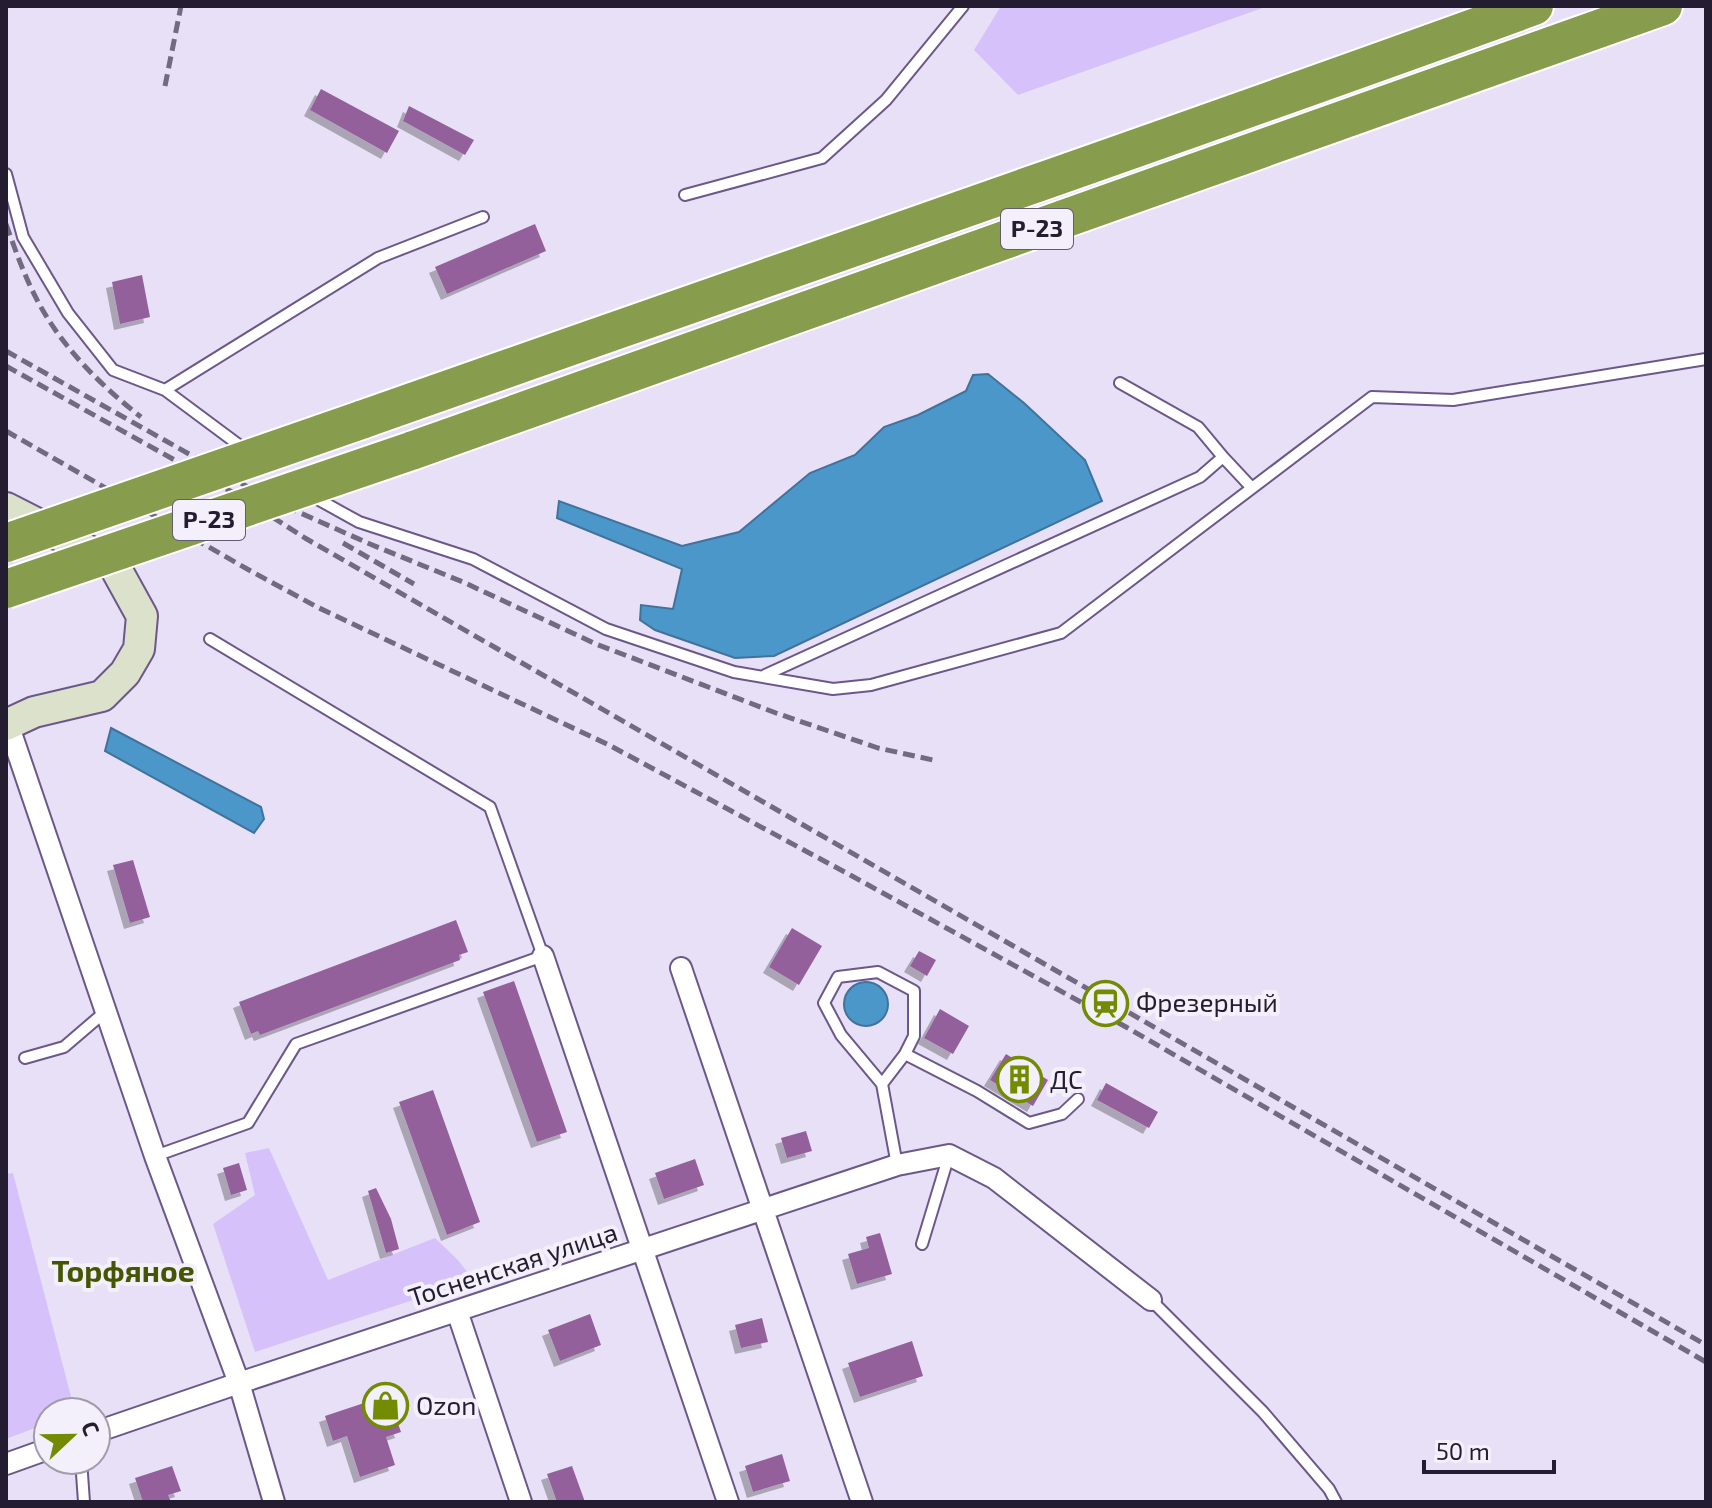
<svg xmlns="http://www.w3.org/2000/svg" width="1712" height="1508" font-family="'Exo 2',sans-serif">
	<defs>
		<filter id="shadow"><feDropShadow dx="-6" dy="6" stdDeviation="0" flood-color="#0004"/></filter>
	</defs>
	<rect width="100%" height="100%" fill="#e8e0f7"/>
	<path fill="#d6c1fb" d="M1001 6H1268L1018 95 974 50Z
		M269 1148 328 1280 435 1238 457 1259 474 1280 255 1352 213 1224 255 1195 245 1153Z
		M13 1173 75 1412H48V1423L6 1439V1174Z"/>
	<path fill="#4c97ca" stroke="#40729c" stroke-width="2" d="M988 374 1024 403 1085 460 1102 501 774 656 735 658 655 630 640 620 641 605 673 609 682 569 557 518 559 501 682 546 739 532 810 473 855 455 884 427 918 415 966 391 973 375Z
		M111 728 261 807 264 819 254 833 105 751Z
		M844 1004a22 22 0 1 1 44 0a22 22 0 1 1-44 0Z"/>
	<path fill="#93609c" filter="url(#shadow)" d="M321 89 399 131 387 153 310 110Z
		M409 106 474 140 465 155 403 121Z
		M535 224 546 251 447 294 435 267Z
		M142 275 150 317 120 324 112 282Z
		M133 860 150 917 130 923 113 865Z
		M456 920 468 952 459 955 460 960 260 1035 258 1031 251 1034 239 1002Z
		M792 928 822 946 799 985 769 967Z
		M919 951 936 960 927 976 910 966Z
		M514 981 567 1132 537 1142 483 992Z
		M940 1009 969 1026 953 1054 924 1038Z
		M1006 1054 1048 1080 1033 1106 990 1080Z
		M1106 1083 1158 1112 1149 1128 1097 1100Z
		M433 1090 480 1222 447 1235 399 1102Z
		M806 1131 812 1151 787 1158 781 1138Z
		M695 1159 704 1185 664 1199 655 1173Z
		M239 1163 247 1190 231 1195 223 1168Z
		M376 1188 391 1219 399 1249 386 1253 368 1191Z
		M880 1233 892 1274 857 1284 848 1254 869 1248 866 1237Z
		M590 1314 601 1345 560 1361 548 1330Z
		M762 1318 768 1342 741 1348 735 1325Z
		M912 1341 923 1376 860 1397 848 1363Z
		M388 1395 401 1432 386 1437 395 1465 360 1477 347 1436 333 1441 325 1416Z
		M782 1454 790 1481 753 1492 745 1466Z
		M172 1466 181 1491 168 1495 171 1502H143L135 1478Z
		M572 1466 585 1502H557L547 1474Z"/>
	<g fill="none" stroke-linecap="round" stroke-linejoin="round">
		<defs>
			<path id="lane" d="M6 174 23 237 68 313 113 370 165 390 378 258 483 217
				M685 195 822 158 886 100 963 6
				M165 390 247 451
				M1223 457 1252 488
				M312 496 359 522 473 559 606 629 734 672 833 689 871 685 1061 633 1372 397 1453 400 1706 359
				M765 675 1200 477 1223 457 1198 427 1120 383
				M905 1054 977 1091 1029 1123 1062 1114 1078 1099
				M25 1058 64 1047 106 1011
				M882 1084 905 1054 914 1036V991L878 972 838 977 824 1003 841 1035 882 1084 897 1165
				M155 1156 248 1123 296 1044 543 956 490 807 210 639
				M922 1244 949 1155
				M1151 1300 1263 1412 1329 1489 1336 1502
				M81 1460 84 1502"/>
			<path id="street" d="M8 724 155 1156 239 1383 274 1502
				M543 956 728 1502
				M681 968 862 1502
				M457 1311 521 1502
				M96 1432 239 1383 897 1165 949 1155 994 1178 1151 1300
				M6 1464 48 1449"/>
			<path id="secondary" d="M6 508 77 544 115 567 142 616 139 649 125 673 102 696 34 712 6 725"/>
			<path id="highway" d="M361 420C752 282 1144 148 1534 6
				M411 451 1663 6"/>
		</defs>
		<use href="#lane" stroke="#6b5889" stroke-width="14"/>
		<use href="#street" stroke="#6b5889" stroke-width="24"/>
		<use href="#secondary" stroke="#6b5889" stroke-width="34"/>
		<use href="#highway" stroke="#fff" stroke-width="42"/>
		<use href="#lane" stroke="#fff" stroke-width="10"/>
		<use href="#street" stroke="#fff" stroke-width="20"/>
		<use href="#secondary" stroke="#dbe1ca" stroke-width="30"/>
		<use href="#highway" stroke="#889c4e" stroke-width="38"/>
		<path stroke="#726a80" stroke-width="5" stroke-dasharray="12 6" stroke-linecap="butt" d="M165 86 181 6
			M6 224C17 255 28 286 45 314 69 354 104 388 141 417
			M6 351 278 504
			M6 366 241 497 305 538 1706 1345
			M6 431 249 570 317 607 609 745 852 876 1126 1027 1706 1362
			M269 499 370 544 463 582 596 644 776 713 878 748 933 760
			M343 543 414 584"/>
		<defs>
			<path id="highway-bridge" d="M6 543 361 420
				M6 589 411 451"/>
		</defs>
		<use href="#highway-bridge" stroke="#fff" stroke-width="42" stroke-linecap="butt"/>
		<use href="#highway-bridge" stroke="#889c4e" stroke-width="38"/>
	</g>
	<defs>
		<symbol id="station-ring" viewBox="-11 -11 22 22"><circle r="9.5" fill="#f4f0fb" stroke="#738b00" stroke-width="1.5"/><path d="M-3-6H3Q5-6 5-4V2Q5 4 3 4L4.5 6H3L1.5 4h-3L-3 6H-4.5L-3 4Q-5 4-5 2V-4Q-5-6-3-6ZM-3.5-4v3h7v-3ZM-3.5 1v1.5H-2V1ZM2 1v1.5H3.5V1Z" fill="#738b00"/></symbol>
		<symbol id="building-ring" viewBox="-11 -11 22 22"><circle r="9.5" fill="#f4f0fb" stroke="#738b00" stroke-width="1.5"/><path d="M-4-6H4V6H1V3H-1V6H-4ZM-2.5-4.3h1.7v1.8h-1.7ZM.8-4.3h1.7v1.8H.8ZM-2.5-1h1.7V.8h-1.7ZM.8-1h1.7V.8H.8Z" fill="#738b00"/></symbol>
		<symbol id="shop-ring" viewBox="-11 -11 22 22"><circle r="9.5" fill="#f4f0fb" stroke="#738b00" stroke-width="1.5"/><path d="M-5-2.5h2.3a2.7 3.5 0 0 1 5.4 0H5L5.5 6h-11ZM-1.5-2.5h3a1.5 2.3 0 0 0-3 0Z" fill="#738b00"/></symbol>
	</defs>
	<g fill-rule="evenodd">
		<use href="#station-ring" x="1080" y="978" width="51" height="51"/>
		<use href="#building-ring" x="994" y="1054" width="51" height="51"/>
		<use href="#shop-ring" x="360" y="1380" width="51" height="51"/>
	</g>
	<g text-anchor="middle" stroke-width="8" stroke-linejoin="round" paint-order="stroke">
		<g fill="#f4f0fb" stroke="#625c6e" stroke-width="2">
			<rect x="1001" y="209" width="72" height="40" rx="6"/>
			<rect x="173" y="500" width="72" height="40" rx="6"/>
		</g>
		<g font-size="24" font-weight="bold" fill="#241c31">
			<text x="1037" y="237">Р-23</text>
			<text x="209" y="528">Р-23</text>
		</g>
		<g font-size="26" fill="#241c31" stroke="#f4f0fb" text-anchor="start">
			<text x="1136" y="1012">Фрезерный</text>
			<text x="1050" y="1089">ДС</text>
			<text x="416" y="1415">Ozon</text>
		</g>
		<g font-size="26" fill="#241c31" stroke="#f4f0fb">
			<text transform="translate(513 1265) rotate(-18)" y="9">Тосненская улица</text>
		</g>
		<g font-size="30" font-weight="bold" fill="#455502" stroke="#f4f0fb">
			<text x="123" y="1282">Торфяное</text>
		</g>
	</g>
	<rect width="1712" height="1508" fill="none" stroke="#241c31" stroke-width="16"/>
	<g transform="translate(72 1436) rotate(68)"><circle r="38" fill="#f4f0fb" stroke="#a19baa" stroke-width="2"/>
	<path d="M0-6L14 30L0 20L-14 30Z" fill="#738b00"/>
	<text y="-12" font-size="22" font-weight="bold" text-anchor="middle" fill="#241c31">С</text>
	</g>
	<path d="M1424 1460v12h130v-12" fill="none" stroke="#241c31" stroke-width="4"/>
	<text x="1436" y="1460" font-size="24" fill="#241c31" stroke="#f4f0fb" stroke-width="6" paint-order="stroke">50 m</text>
</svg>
